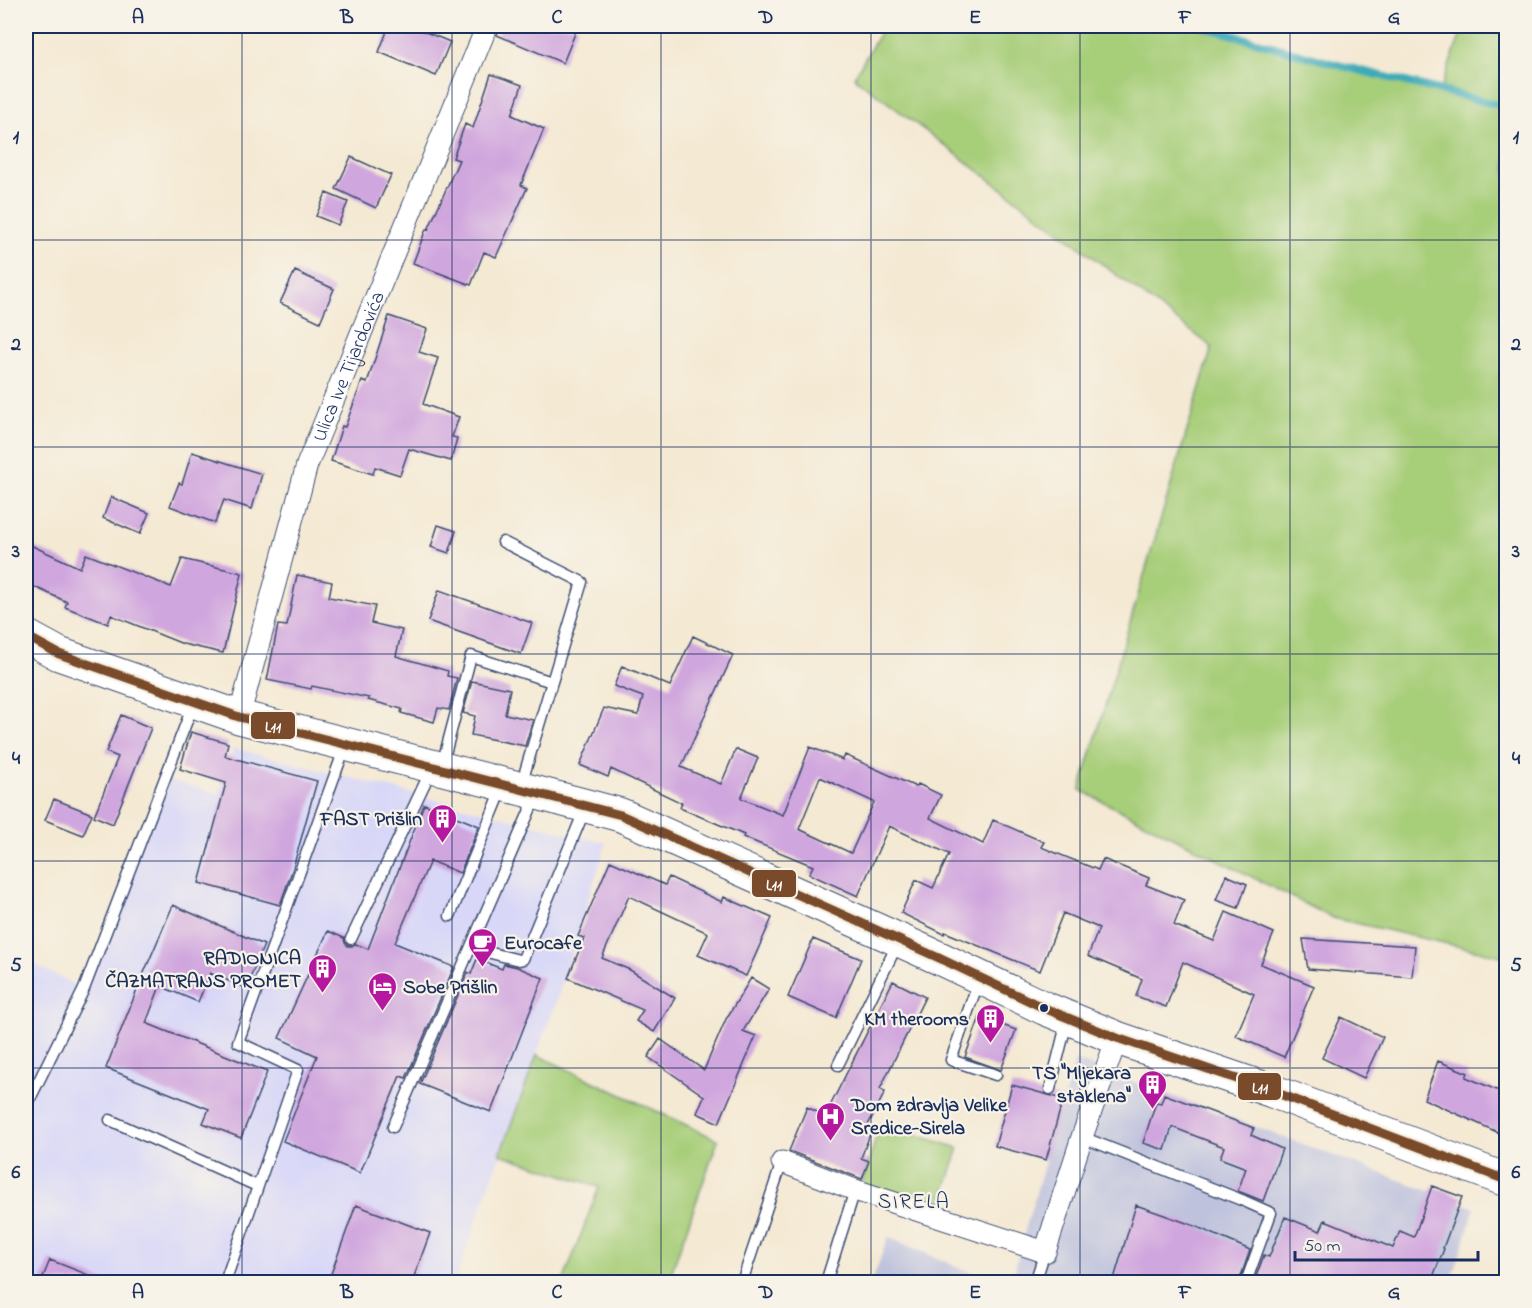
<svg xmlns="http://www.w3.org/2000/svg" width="1532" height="1308" font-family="'Indie Flower',sans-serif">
	<rect width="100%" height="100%" fill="#f7f3e8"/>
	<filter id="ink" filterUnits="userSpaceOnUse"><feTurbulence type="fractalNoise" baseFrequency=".0167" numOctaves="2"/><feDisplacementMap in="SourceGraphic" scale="12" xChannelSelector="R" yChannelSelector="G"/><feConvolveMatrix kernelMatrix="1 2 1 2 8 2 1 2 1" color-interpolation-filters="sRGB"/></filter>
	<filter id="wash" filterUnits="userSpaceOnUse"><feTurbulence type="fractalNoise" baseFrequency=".008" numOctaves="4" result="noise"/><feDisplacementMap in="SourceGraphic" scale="24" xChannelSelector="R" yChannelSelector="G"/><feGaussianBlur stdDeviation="1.35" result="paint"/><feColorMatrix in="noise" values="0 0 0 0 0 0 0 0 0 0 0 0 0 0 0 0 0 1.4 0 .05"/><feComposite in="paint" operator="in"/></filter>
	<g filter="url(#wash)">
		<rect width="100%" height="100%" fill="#f4e9d3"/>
		<path fill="#d8d7f8" d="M233 748 606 843 557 1000 515 1112 455 1282H26V960L83 989 165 779 219 794Z"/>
		<path fill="#bfc2dd" d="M1075 1060 1475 1208 1451 1282H1012L1021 1244Z
			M888 1237 993 1282H872Z"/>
		<path fill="#a7ce79" stroke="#617e6c" stroke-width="1.5" d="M884 26H1205L1440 90 1464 26H1506V957L1333 918 1080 790 1212 347 854 77Z
			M537 1055 718 1140 668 1282H563L599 1187 500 1154Z
			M880 1124 959 1148 936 1216 860 1191Z"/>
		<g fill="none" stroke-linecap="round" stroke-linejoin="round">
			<path stroke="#3cabb8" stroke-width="8" d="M1201 26 1342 66 1506 107"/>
		</g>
		<g id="blocks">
			<path fill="#d0a6de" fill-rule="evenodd" d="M389 26H411L450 42 436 76 379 52Z
				M500 26H578L563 63 497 35Z
				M491 74 522 85 512 115 544 129 521 185 527 188 496 257 484 252 471 285 413 263 426 229 428 230 459 160 453 158 465 124 473 128Z
				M351 157 391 175 376 208 336 189Z
				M326 193 348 202 338 225 316 216Z
				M295 271 334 289 320 322 280 303Z
				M389 316 427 329 419 352 438 358 423 404 459 417 452 437 457 438 451 461 409 449 400 475 375 467 373 474 331 461 342 426 345 427 362 381 367 383Z
				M192 452 262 474 252 509 224 500 215 523 170 506 179 483 182 484Z
				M111 497 149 513 140 534 103 518Z
				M438 525 456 531 449 553 431 547Z
				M26 543 80 568 86 554 171 587 182 559 242 573 223 653 183 644 111 615 108 624 65 607 67 602 26 583Z
				M297 575 332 582 329 597 375 606 371 623 402 630 396 656 448 671 447 676 457 678 449 710 438 708 434 722 401 713 402 709 368 700 369 698 312 686 311 689 267 680 278 625 287 626Z
				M439 590 532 623 521 654 428 621Z
				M693 636 733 655 681 767 721 784 736 749 758 758 741 798 783 815 810 747 843 760 845 755 916 787 918 784 941 795 930 818 983 844 993 820 1044 842 1041 847 1098 870 1103 859 1149 878 1146 885 1184 900 1174 925 1214 941 1226 912 1274 933 1261 964 1314 986 1284 1057 1236 1036 1254 994 1183 962 1166 1007 1136 996 1142 979 1088 956 1099 928 1063 913 1040 971 945 932 944 934 901 913 916 880 933 888 949 854 889 826 858 896 809 874 813 866 743 837 744 835 680 808 682 803 611 769 608 777 580 765 604 708 638 715 643 697 614 686 622 666 670 686ZM820 777 874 802 851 853 799 829Z
				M472 681 510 689 505 714 533 720 525 746 471 735 475 716 463 713Z
				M121 715 151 728 113 824 94 816 118 757 106 752Z
				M191 732 228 743 225 756 317 781 293 868 280 905 199 883 226 783 180 769Z
				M54 799 92 814 83 835 45 820Z
				M424 804 479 826 460 873 430 861 395 943 454 967 406 1078 400 1076 360 1173 283 1141 317 1056 279 1038 328 931 344 938 345 943 348 946H352L356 944 368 949Z
				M610 861 665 885 669 877 722 902 724 897 772 918 746 976 698 955 708 933 629 896 602 958 630 970 675 998 654 1032 636 1021 643 1010 568 978 584 938 578 936Z
				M1226 875 1247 884 1238 908 1216 900Z
				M173 905 264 945 246 988 210 973 198 1002 160 986 146 1023 267 1072 241 1138 203 1123 209 1109 106 1068 140 982Z
				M813 939 861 959 836 1018 788 997Z
				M1303 939 1415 946 1412 977 1308 969Z
				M477 959 502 969 504 964 517 967 543 978 491 1112 420 1084 468 972 471 974Z
				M751 978 769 989 743 1031 756 1036 719 1123 697 1113 704 1096 648 1057 660 1039 704 1070 726 1019Z
				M893 981 925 997 880 1089 885 1092 867 1127 872 1129 861 1158 869 1161 862 1179 789 1151 807 1107 825 1116Z
				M980 1017 1016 1030 1001 1070 965 1057Z
				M1341 1017 1383 1037 1364 1078 1322 1058Z
				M1438 1061 1468 1073 1466 1077 1506 1094V1136L1424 1099Z
				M1012 1085 1063 1099 1046 1160 995 1146Z
				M1164 1094 1254 1128 1251 1135 1282 1149 1263 1201 1238 1191 1246 1168 1220 1158 1224 1147 1172 1127 1165 1150 1143 1143 1156 1102 1161 1103Z
				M1432 1186 1462 1197 1443 1248 1444 1249 1431 1282H1254L1264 1255 1269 1257 1285 1217 1320 1231 1325 1220 1393 1248 1400 1231 1414 1237Z
				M356 1205 430 1233 412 1282H328Z
				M1136 1205 1195 1226 1250 1250 1239 1282H1119L1120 1280 1114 1279Z
				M50 1260 104 1281V1282H41Z"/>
		</g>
	</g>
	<g filter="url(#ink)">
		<use href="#blocks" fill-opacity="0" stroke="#3c4b70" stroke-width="1.5"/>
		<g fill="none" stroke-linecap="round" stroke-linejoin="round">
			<defs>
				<path id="lane" d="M503 542 582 582 521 785
					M442 765 471 656 552 682
					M450 916 503 787
					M351 939 432 768
					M471 948 519 960 523 959 585 809
					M979 980 951 1060 996 1075
					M838 1065 898 943
					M1050 1089 1067 1021
					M26 1107 84 989 193 705
					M110 1120 257 1186
					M393 1127 536 796
					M1082 1137 1244 1201 1271 1213 1246 1282
					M225 1282 298 1070 238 1042 345 747
					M742 1282 782 1162
					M826 1282 855 1190
					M1035 1282 1045 1252"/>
				<g id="street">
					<path id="s1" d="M239 717 307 465 487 26"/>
					<path d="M782 1162 855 1190 1045 1252 1082 1137 1117 1038"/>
				</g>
				<path id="primary" d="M26 636 59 654 239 717 526 790 621 815 939 958 1044 1008 1117 1038 1272 1091 1506 1180"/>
			</defs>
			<use href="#lane" stroke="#3c4b70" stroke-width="13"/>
			<use href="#street" stroke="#3c4b70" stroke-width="23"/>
			<use href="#primary" stroke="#3c4b70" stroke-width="35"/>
			<use href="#lane" stroke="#fff" stroke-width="10"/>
			<use href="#street" stroke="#fff" stroke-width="21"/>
			<use href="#primary" stroke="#fff" stroke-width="33"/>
			<defs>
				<path id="bus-1" d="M26 636 59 654 239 717 621 815 939 958 1044 1008 1117 1038 1272 1091 1506 1180"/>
			</defs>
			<use href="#bus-1" stroke="#f7f3e8" stroke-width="14"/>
			<use href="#bus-1" stroke="#7a4b2a" stroke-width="9"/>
		</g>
	</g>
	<path fill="none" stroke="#1b2f5e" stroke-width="1.5" stroke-opacity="0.55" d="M242 26V1282M452 26V1282M661 26V1282M871 26V1282M1080 26V1282M1290 26V1282M26 240H1506M26 447H1506M26 654H1506M26 861H1506M26 1068H1506"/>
	<defs>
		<symbol id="building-pin" viewBox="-11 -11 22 30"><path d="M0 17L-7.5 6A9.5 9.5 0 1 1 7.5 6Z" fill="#b5179e" stroke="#f7f3e8"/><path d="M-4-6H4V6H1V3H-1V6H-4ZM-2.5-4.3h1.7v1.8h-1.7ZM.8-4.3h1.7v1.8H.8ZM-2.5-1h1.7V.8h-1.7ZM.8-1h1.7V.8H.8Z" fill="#fff"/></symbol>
		<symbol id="cafe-pin" viewBox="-11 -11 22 30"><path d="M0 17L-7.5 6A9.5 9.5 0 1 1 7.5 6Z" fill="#b5179e" stroke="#f7f3e8"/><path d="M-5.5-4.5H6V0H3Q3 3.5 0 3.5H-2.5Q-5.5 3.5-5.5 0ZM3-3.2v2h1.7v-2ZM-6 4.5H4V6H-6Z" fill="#fff"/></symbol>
		<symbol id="hotel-pin" viewBox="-11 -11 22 30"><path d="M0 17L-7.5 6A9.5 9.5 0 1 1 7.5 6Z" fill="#b5179e" stroke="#f7f3e8"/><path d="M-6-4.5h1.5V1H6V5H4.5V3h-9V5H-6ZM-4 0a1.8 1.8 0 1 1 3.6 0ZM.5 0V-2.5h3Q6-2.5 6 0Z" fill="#fff"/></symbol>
		<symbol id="hospital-pin" viewBox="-11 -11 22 30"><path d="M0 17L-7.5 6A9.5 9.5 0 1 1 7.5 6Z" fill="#b5179e" stroke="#f7f3e8"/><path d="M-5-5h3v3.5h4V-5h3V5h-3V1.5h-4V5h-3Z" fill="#fff"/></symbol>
	</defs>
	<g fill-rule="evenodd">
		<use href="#building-pin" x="426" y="802" width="33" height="45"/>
		<use href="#cafe-pin" x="466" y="926" width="33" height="45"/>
		<use href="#building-pin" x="306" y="952" width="33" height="45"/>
		<use href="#hotel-pin" x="366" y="970" width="33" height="45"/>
		<use href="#building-pin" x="974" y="1002" width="33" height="45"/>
		<use href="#building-pin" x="1136" y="1068" width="33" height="45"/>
		<use href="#hospital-pin" x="814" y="1100" width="33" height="45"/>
	</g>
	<circle fill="#1b2f5e" stroke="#f7f3e8" stroke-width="2" cx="1044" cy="1008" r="5"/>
	<g text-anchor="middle" stroke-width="4.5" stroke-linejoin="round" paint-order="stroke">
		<g font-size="20" fill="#1b2f5e" stroke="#f7f3e8">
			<text dy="7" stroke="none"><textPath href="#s1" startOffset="368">Ulica Ive Tijardovića</textPath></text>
		</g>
		<g font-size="20" font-weight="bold" fill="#1b2f5e" stroke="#f7f3e8" text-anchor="end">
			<text x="422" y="825">FAST Prišlin</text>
			<text x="504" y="949" text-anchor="start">Eurocafe</text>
			<text x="301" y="964">RADIONICA<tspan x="301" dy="23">ČAZMATRANS PROMET</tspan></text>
			<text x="403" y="993" text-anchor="start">Sobe Prišlin</text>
			<text x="969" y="1025">KM therooms</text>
			<text x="1131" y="1079">TS "Mljekara<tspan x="1131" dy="23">staklena"</tspan></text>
			<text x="851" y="1111" text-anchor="start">Dom zdravlja Velike<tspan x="851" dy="23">Sredice-Sirela</tspan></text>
		</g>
		<g font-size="21" letter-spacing="1.5" fill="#1b2f5e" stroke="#f7f3e8">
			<text x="914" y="1208">SIRELA</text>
		</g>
	</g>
	<g stroke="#f7f3e8" stroke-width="2">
		<rect x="250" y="711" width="46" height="29" rx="6" fill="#7a4b2a"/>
		<rect x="751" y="869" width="46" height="29" rx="6" fill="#7a4b2a"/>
		<rect x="1237" y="1072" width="45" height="29" rx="6" fill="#7a4b2a"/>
	</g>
	<g font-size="16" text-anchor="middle" font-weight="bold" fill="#fff">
		<text x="273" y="732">L11</text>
		<text x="774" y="890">L11</text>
		<text x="1260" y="1093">L11</text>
	</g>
	<rect width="1532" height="1308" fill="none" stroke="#f7f3e8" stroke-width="66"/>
	<path d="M1295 1251v9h183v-9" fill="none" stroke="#1b2f5e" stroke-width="3"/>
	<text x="1304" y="1251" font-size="18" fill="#1b2f5e" stroke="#f7f3e8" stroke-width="4.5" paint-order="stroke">50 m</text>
	<rect x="33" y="33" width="1466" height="1242" fill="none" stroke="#1b2f5e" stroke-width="2"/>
	<g font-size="20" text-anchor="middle" font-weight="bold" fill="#1b2f5e">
		<text x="138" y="23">A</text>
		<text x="347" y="23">B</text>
		<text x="557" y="23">C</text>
		<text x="766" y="23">D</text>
		<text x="975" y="23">E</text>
		<text x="1185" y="23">F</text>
		<text x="1394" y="23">G</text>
		<text x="16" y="143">1</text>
		<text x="1516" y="143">1</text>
		<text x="16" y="350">2</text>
		<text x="1516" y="350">2</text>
		<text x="16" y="557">3</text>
		<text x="1516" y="557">3</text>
		<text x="16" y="764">4</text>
		<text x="1516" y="764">4</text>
		<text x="16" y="971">5</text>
		<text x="1516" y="971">5</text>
		<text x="16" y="1178">6</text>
		<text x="1516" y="1178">6</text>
		<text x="138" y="1298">A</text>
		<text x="347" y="1298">B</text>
		<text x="557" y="1298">C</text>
		<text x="766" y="1298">D</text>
		<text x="975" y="1298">E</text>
		<text x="1185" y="1298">F</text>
		<text x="1394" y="1298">G</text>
	</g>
</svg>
